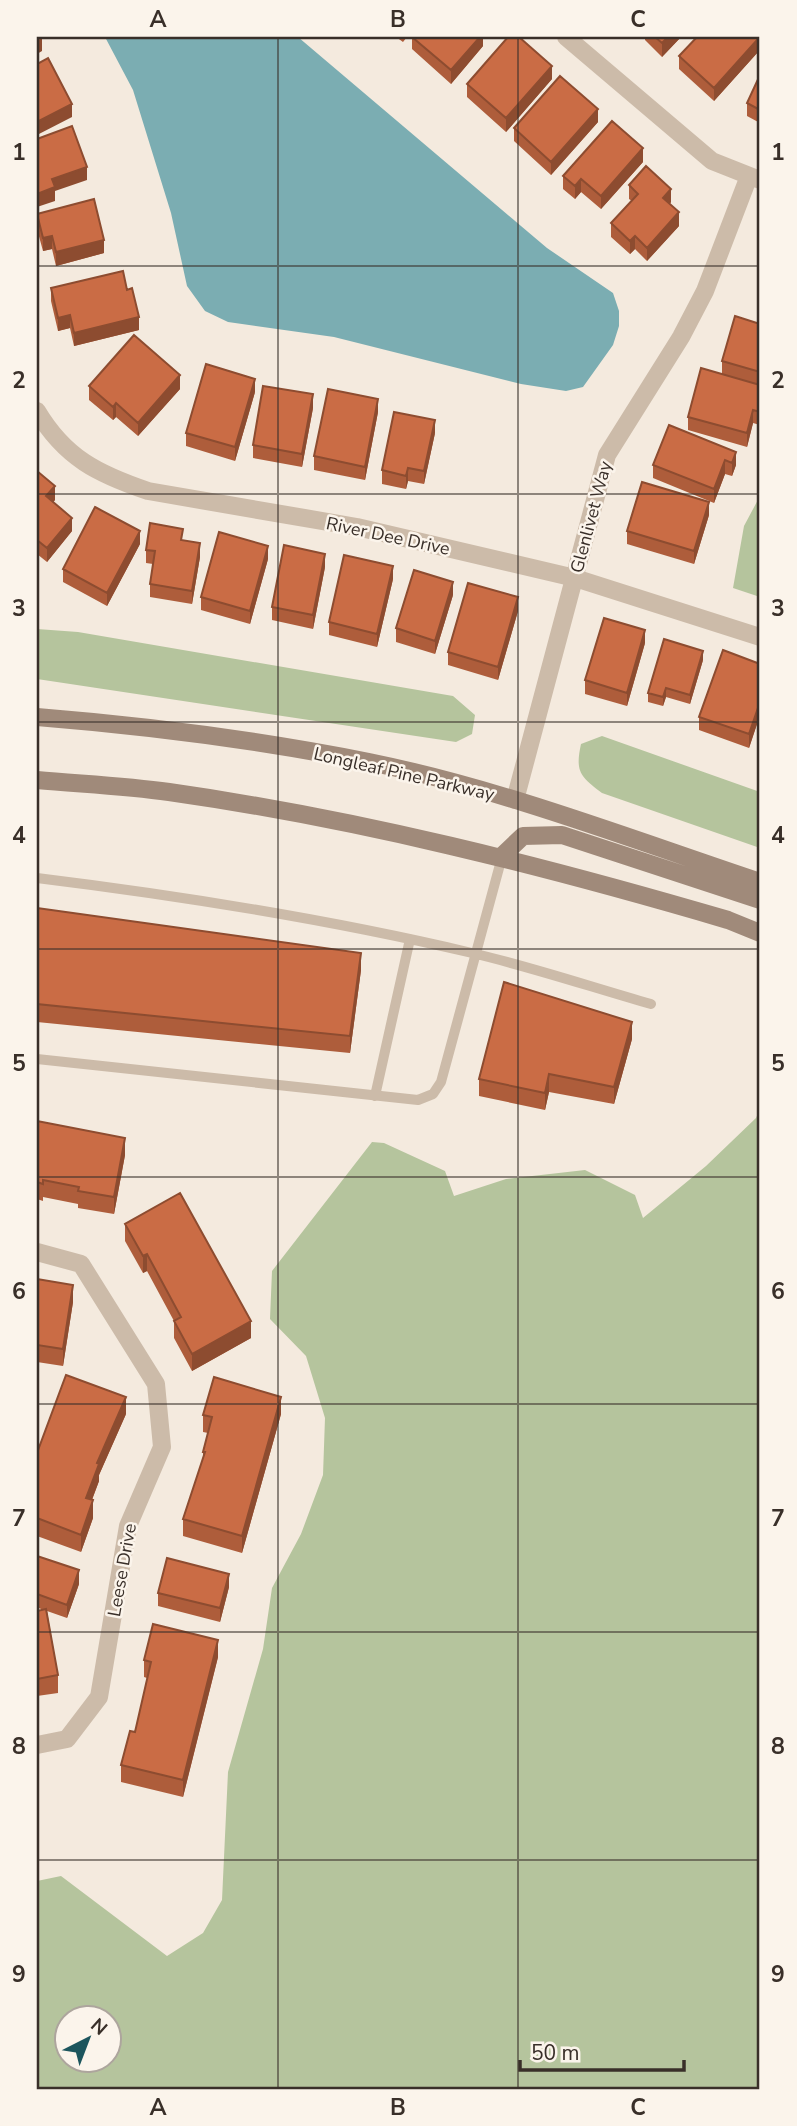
<svg xmlns="http://www.w3.org/2000/svg" width="797" height="2126" font-family="'Nunito Sans',sans-serif">
	<rect width="100%" height="100%" fill="#f4eade"/>
	<path fill="#b5c49d" fill-rule="evenodd" d="M760 496V597L733 588 744 526Z
		M37 629 78 632 453 696 475 715 472 734 456 742 37 679Z
		M602 736 760 792V848L602 793C580 776 575 772 581 744Z
		M760 1109V2089H37V1881L61 1876 167 1956 203 1933 222 1900 228 1772 263 1649 272 1588 301 1534 323 1475 325 1418 306 1356 270 1319 272 1271 372 1142 384 1143 445 1171 454 1196 506 1179 585 1170 635 1195 643 1218 706 1166 756 1118ZM66 2018H108V2060H66Z"/>
	<path fill="#7badb2" d="M105 37H298L547 248 613 293 619 311V326L613 345 583 387 566 391 521 384 334 337 228 322 205 311 187 286 171 213 133 90Z"/>
	<g fill="none" stroke-linecap="round" stroke-linejoin="round">
		<path stroke="#ccbba9" stroke-width="10" d="M37 878C183 896 328 919 472 953 532 967 591 987 651 1004
			M37 1059 418 1100 433 1094 441 1082 502 857
			M375 1096 410 939"/>
		<path stroke="#ccbba9" stroke-width="18" d="M566 37 712 161 760 180
			M37 411C65 458 98 474 148 491L357 527 575 578 760 637
			M515 800 607 455 681 337 705 291 749 176
			M37 1252 81 1264 156 1384 162 1447 128 1526 99 1697 67 1739 37 1745"/>
		<path stroke="#a08a7a" stroke-width="18" d="M37 717C148 726 259 740 369 762 502 789 631 839 760 882
			M37 780C81 784 125 786 169 792 359 819 544 866 728 920L760 933
			M502 856 523 836 562 835 760 900"/>
	</g>
	<path fill="#ae5d3b" d="M396 37H407L403 42Z
		M412 37H483V46L451 84 412 49Z
		M645 37H681L662 57 645 40Z
		M758 52 714 101 679 69V56Z
		M760 75V123L747 116V103Z
		M552 79 506 132 467 97V84Z
		M598 122 551 175 514 141V128Z
		M643 162 601 209 581 192 575 199 563 189V176Z
		M629 185 671 202 670 204 679 226 647 261 635 249 630 254 611 237V223L632 201 629 199Z
		M37 214 104 253 56 266 52 249 43 251 37 229Z
		M760 268V291L757 290V277Z
		M51 288 127 290 139 330 74 346 70 328 58 331 51 301Z
		M760 324V425L753 423 747 447 688 430V417L722 374V361Z
		M89 386 180 389 138 436 116 417 113 420 89 400Z
		M255 392 235 461 186 446V433Z
		M313 408 302 467 253 458V445Z
		M378 412 365 480 314 470V456Z
		M669 425 736 465 732 476 725 474 714 503 653 478V465Z
		M435 433 424 484 408 481 406 489 382 484V470Z
		M37 472 55 500 53 502 72 531 47 562 37 554Z
		M709 515 694 564 627 544V531Z
		M183 540 200 557 192 604 150 597V584L153 564 146 563V550Z
		M140 544 107 606 63 582V569Z
		M268 559 250 624 201 610V597Z
		M325 567 313 629 272 620V607Z
		M393 579 377 647 329 635V622Z
		M453 595 435 654 396 642V628Z
		M518 611 498 680 448 665V652Z
		M645 643 627 706 585 694V680Z
		M703 660 690 704 666 697 663 706 648 702V693Z
		M760 664V715L749 748 699 730V717Z
		M37 908 361 970 350 1053 37 1022Z
		M632 1039 614 1104 549 1092 545 1110 479 1096V1079Z
		M37 1121 125 1155 114 1214 78 1208V1204L43 1197V1201L37 1199Z
		M125 1224 251 1338 192 1371 174 1338V1321L147 1271 143 1273 125 1241Z
		M37 1279 73 1302 63 1366 37 1362Z
		M126 1414 99 1475V1481L92 1500 93 1518 81 1552 37 1536V1453Z
		M281 1414 242 1553 183 1536V1519L203 1461V1452L208 1433 203 1432V1415Z
		M37 1556 79 1584 67 1618 47 1611 58 1675V1693L37 1696V1611L43 1610 37 1607Z
		M229 1587 220 1622 158 1606V1593Z
		M218 1657 183 1797 121 1782V1765L135 1732 147 1678 144 1677V1660Z"/>
	<path fill="#8d4c30" d="M42 37V51L37 54V41Z
		M480 37H483V46L451 84V70Z
		M668 37H681L662 57V43Z
		M758 39V52L714 101V88Z
		M552 66V79L506 132V118Z
		M72 104V117L37 135V122Z
		M598 109V122L551 175V162Z
		M643 148V162L601 209V196Z
		M87 167V180L55 191V201L37 207V194L52 179Z
		M581 179V192L575 199V186Z
		M671 189V202L663 211V198Z
		M679 212V226L647 261V248Z
		M52 236V249L43 251V238Z
		M635 236V249L630 254V241Z
		M104 240V253L56 266V252Z
		M70 315V328L58 331V318Z
		M139 317V330L74 346V333Z
		M180 375V389L138 436V423Z
		M255 379V392L235 461V447Z
		M313 394V408L302 467V454Z
		M378 399V412L365 480V467Z
		M116 403V417L113 420V407Z
		M753 410V423L747 447V433Z
		M435 420V433L424 484V471Z
		M736 452V465L732 476V463Z
		M725 460V474L714 503V489Z
		M408 468V481L406 489V476Z
		M55 486V500L46 510V496Z
		M709 502V515L694 564V551Z
		M72 518V531L47 562V548Z
		M140 531V544L107 606V593Z
		M200 543V557L192 604V591Z
		M268 546V559L250 624V611Z
		M325 554V567L313 629V615Z
		M393 566V579L377 647V634Z
		M453 582V595L435 654V641Z
		M518 597V611L498 680V667Z
		M645 630V643L627 706V693Z
		M703 651V660L690 704V695Z
		M666 688V697L663 706V697Z
		M760 702V715L749 748V734Z
		M361 953V970L350 1053V1036Z
		M632 1022V1039L614 1104V1087Z
		M549 1074V1092L545 1110V1093Z
		M125 1138V1155L114 1214V1197Z
		M147 1254V1271L143 1273V1256Z
		M73 1285V1302L63 1366V1349Z
		M251 1321V1338L192 1371V1354Z
		M126 1397V1414L99 1475V1481L86 1515V1498L97 1463Z
		M281 1397V1414L242 1553V1536Z
		M93 1500V1518L81 1552V1535Z
		M79 1570V1584L67 1618V1605Z
		M229 1574V1587L220 1622V1608Z
		M218 1640V1657L183 1797V1780Z"/>
	<path fill="#ca6c45" stroke="#8d4c30" stroke-width="2" d="M412 37H480L451 70Z
		M508 37H519L552 66 506 118 467 84Z
		M655 37H668L662 43Z
		M697 37H756L758 39 714 88 679 56Z
		M48 58 72 104 37 122V64Z
		M760 75V110L747 103Z
		M560 76 598 109 551 162 514 128Z
		M612 121 643 148 601 196 581 179 575 186 563 176Z
		M72 126 87 167 52 179 55 187 37 194V139Z
		M646 166 671 189 663 198 679 212 647 248 635 236 630 241 611 223 638 194 629 185Z
		M94 199 104 240 56 252 52 236 43 238 37 214Z
		M123 271 127 290 132 288 139 317 74 333 70 315 58 318 51 288Z
		M735 316 760 324V372L722 361Z
		M134 335 180 375 138 423 116 403 113 407 89 386Z
		M206 364 255 379 235 447 186 433Z
		M701 368 760 385V412L753 410 747 433 688 417Z
		M263 386 313 394 302 454 253 445Z
		M328 389 378 399 365 467 314 456Z
		M394 412 435 420 424 471 408 468 406 476 382 470Z
		M669 425 736 452 732 463 725 460 714 489 653 465Z
		M37 471 55 486 46 496 72 518 47 548 37 540Z
		M642 482 709 502 694 551 627 531Z
		M95 507 140 531 107 593 63 569Z
		M150 523 183 529 181 540 200 543 192 591 150 584 155 551 146 550Z
		M219 532 268 546 250 611 201 597Z
		M284 545 325 554 313 615 272 607Z
		M344 555 393 566 377 634 329 622Z
		M414 570 453 582 435 641 396 628Z
		M468 583 518 597 498 667 448 652Z
		M604 618 645 630 627 693 585 680Z
		M664 639 703 651 690 695 666 688 663 697 648 693Z
		M723 650 760 664V702L749 734 699 717Z
		M37 908 361 953 350 1036 37 1004Z
		M504 982 632 1022 614 1087 549 1074 545 1093 479 1079Z
		M37 1121 125 1138 114 1197 78 1191 79 1187 43 1180V1184L37 1182Z
		M180 1193 251 1321 192 1354 174 1321 181 1317 147 1254 143 1256 125 1224Z
		M37 1279 73 1285 63 1349 37 1345Z
		M66 1375 126 1397 97 1463 99 1464 86 1498 93 1500 81 1535 37 1518V1453Z
		M214 1377 281 1397 242 1536 183 1519 205 1452H203L212 1417 203 1415Z
		M37 1556 79 1570 67 1605 37 1594Z
		M167 1558 229 1574 220 1608 158 1593Z
		M46 1609 58 1675 37 1679V1611Z
		M153 1624 218 1640 183 1780 121 1765 130 1731 135 1732 151 1662 144 1660Z"/>
	<path fill="none" stroke="#392f29" stroke-width="2" stroke-opacity="0.55" d="M278 37V2089M518 37V2089M37 266H760M37 494H760M37 722H760M37 949H760M37 1177H760M37 1404H760M37 1632H760M37 1860H760"/>
	<g text-anchor="middle" stroke-width="5" stroke-linejoin="round" paint-order="stroke">
		<g font-size="18" fill="#392f29" stroke="#fbf4eb">
			<text transform="translate(591 517) rotate(-75)" y="6">Glenlivet Way</text>
			<text transform="translate(388 536) rotate(12)" y="6">River Dee Drive</text>
			<text transform="translate(404 774) rotate(13)" y="6">Longleaf Pine Parkway</text>
			<text transform="translate(122 1570) rotate(-80)" y="6">Leese Drive</text>
		</g>
	</g>
	<rect width="797" height="2126" fill="none" stroke="#fbf4eb" stroke-width="77"/>
	<g transform="translate(88 2039) rotate(42)"><circle r="33" fill="#fbf4eb" stroke="#ada59d" stroke-width="2"/>
	<path d="M0-5L12 26L0 18L-12 26Z" fill="#1c555d"/>
	<text y="-10" font-size="19" font-weight="bold" text-anchor="middle" fill="#392f29">N</text>
	</g>
	<path d="M520 2060v10h164v-10" fill="none" stroke="#392f29" stroke-width="3.5"/>
	<text x="531" y="2060" font-size="21" fill="#392f29" stroke="#fbf4eb" stroke-width="5" paint-order="stroke">50 m</text>
	<rect x="38" y="38" width="720" height="2050" fill="none" stroke="#392f29" stroke-width="2.5"/>
	<g font-size="23" text-anchor="middle" font-weight="bold" fill="#392f29">
		<text x="158" y="27">A</text>
		<text x="398" y="27">B</text>
		<text x="638" y="27">C</text>
		<text x="19" y="160">1</text>
		<text x="778" y="160">1</text>
		<text x="19" y="388">2</text>
		<text x="778" y="388">2</text>
		<text x="19" y="616">3</text>
		<text x="778" y="616">3</text>
		<text x="19" y="843">4</text>
		<text x="778" y="843">4</text>
		<text x="19" y="1071">5</text>
		<text x="778" y="1071">5</text>
		<text x="19" y="1299">6</text>
		<text x="778" y="1299">6</text>
		<text x="19" y="1526">7</text>
		<text x="778" y="1526">7</text>
		<text x="19" y="1754">8</text>
		<text x="778" y="1754">8</text>
		<text x="19" y="1982">9</text>
		<text x="778" y="1982">9</text>
		<text x="158" y="2115">A</text>
		<text x="398" y="2115">B</text>
		<text x="638" y="2115">C</text>
	</g>
</svg>
